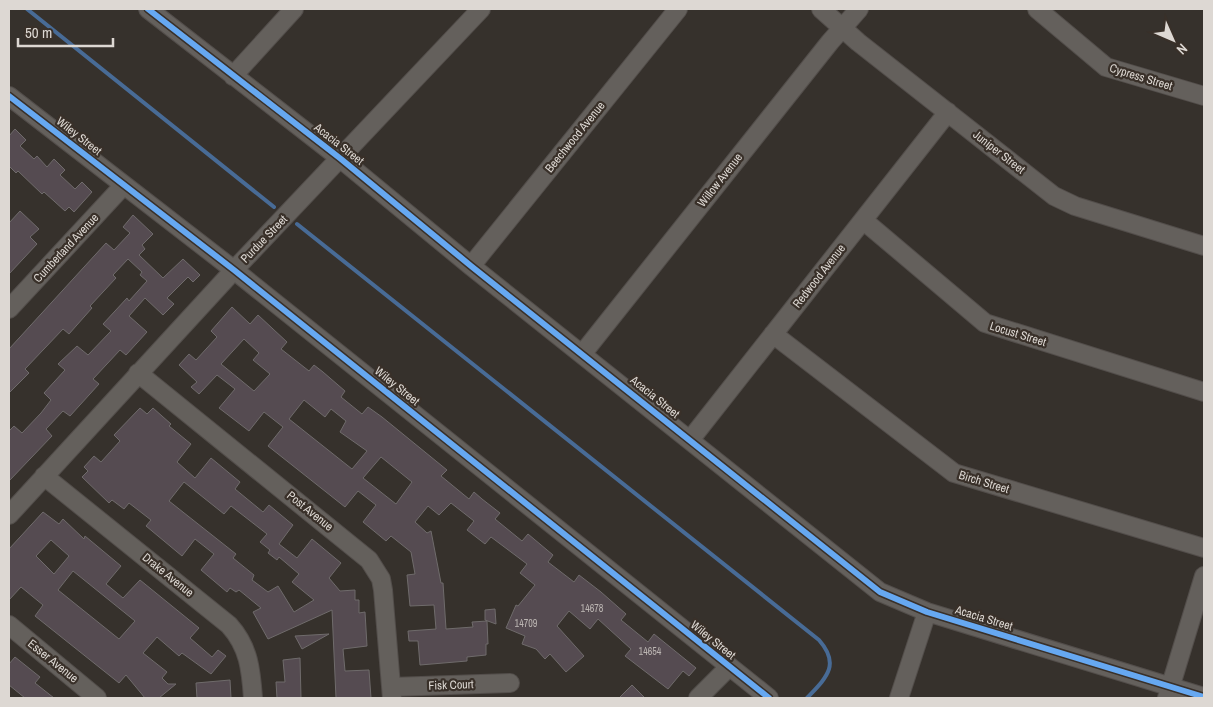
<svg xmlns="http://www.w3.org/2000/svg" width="1213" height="707" font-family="'Archivo Narrow',sans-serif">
	<rect width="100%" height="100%" fill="#36312c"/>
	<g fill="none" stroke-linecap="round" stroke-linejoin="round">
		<path stroke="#486b96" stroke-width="4" d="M27 9 274 207
			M297 224 819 640C841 665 826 678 807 698"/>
	</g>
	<path fill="#554b51" stroke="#6f6b6b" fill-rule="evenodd" d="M15 129 26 140 20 146 34 159 37 156 47 167 54 159 65 170 60 175 75 189 82 182 92 192 74 212 69 207 65 211 44 192 42 194 18 171 16 173 9 166V136Z
		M20 211 39 229 30 237 37 244 9 274V223Z
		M133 215 153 234 142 245 145 249 139 255 163 278 183 259 200 275 193 282 188 277 167 298 174 304 163 315 145 298 129 316 147 332 126 355 120 350 93 379 99 384 70 416 63 411 46 429 52 436 9 481V431L14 426 22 433 41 413 51 400 44 393 65 370 58 364 77 346 88 355 111 331 103 324 127 298 129 301 147 281 140 275 142 272 128 259 113 275 116 278 90 306 92 308 69 334 63 329 25 369 29 373 9 393V349L106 243 114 250 130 233 123 227Z
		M232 307 250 324 258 315 287 342 281 349 309 371 314 365 323 372 345 391 341 397 362 414 368 407 382 417 447 470 441 476 469 499 474 492 482 499 500 513 495 519 522 541 528 534 553 555 548 562 574 582 579 575 601 592 626 614 621 620 648 642 654 634 696 668 689 676 683 671 668 689 625 656 631 649 598 619 590 629 569 611 557 626 584 656 566 672 550 654 545 659 536 649 522 644 525 636 506 628 516 605 518 606 535 585 520 573 527 564 491 537 485 544 467 530 474 521 451 503 439 515 428 506 415 522 427 533 431 531 441 583H443L446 629 473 627 472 622 487 621 488 644H486V655L467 657V661L420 665 418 641H409L408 631 436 629 434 605 410 606 407 575 415 574 411 552 391 536 386 541 363 522 376 505 358 491 345 507 268 446 283 427 264 412 249 431 219 408 235 389 217 375 199 394 191 387 197 382 179 365 189 354 196 360 217 337 211 331ZM244 339 259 353 253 360 270 374 254 391 221 364ZM304 400 325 417 331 409 346 421 340 432 367 451 352 469 289 419ZM381 457 412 482 396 504 363 478Z
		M140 408 147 414 153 408 171 424 169 426 191 444 177 462 195 478 211 458 240 482 235 489 263 512 269 505 293 525 279 544 297 558 312 539 341 563 329 578 340 591 355 590V600H359V613L365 612 367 646 343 649 345 671 369 670 371 698H336L332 610 268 639 253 612 261 608 239 590 236 592 230 588 227 592 201 570 214 554 195 539 182 556 146 526 151 520 129 503 124 509 112 500 109 503 82 477 88 471 84 467 94 456 101 462 120 441 114 435ZM184 482 224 514 231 506 267 534 260 542 270 550 268 553 277 560 279 557 299 574 292 582 314 600 294 612 278 586 268 592 252 580 254 575 233 558 236 554 169 501Z
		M43 512 59 524 63 519 84 539 85 536 121 566 106 584 123 598 140 580 199 628 190 638 212 657 218 650 226 656 211 674 182 653 179 656 157 637 143 653 167 672 162 678 168 684H176L159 698H145L126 675 119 683 35 616 43 605 21 587 9 600V549ZM51 540 69 556 54 574 36 556ZM73 571 135 621 119 639 58 590Z
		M495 609 496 624 485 620V610Z
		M329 634 302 649 295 636Z
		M15 657 40 677 35 683 54 698H25L9 685V664Z
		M300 658 301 698H277L276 682H285L283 660Z
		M230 680 231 698H197L196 683Z
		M632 685 645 698H619Z"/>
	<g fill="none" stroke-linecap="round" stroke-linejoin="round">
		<defs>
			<path id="minor" d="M148 9 341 159 471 266 880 592 927 612 1204 697
				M821 9 858 42 1054 196 1075 206 1204 246
				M1037 9 1106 67 1204 96
				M233 76 294 9
				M9 96 234 270 769 698
				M863 220 985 323 1204 392
				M471 266 678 9
				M9 309 123 186
				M773 334 954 473 1204 548
				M583 353 830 42 859 9
				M138 373 369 560 381 579 383 590 392 698
				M690 440 948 112
				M44 476 229 625C249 647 251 670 253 698
				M9 515 234 270 481 9
				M9 625 97 698
				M392 687 510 683
				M698 698 729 667
				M899 698 927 612
				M1167 698 1204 576"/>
		</defs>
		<use href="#minor" stroke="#534e4b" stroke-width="20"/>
		<use href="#minor" stroke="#64605c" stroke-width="18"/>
		<defs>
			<path id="cycleway" d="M148 9 341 159 471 266 880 592 927 612 1204 697
				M9 96 234 270 769 698"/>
		</defs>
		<use href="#cycleway" stroke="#393029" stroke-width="9"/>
		<use href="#cycleway" stroke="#66a8f1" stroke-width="6"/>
	</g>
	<g text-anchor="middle" stroke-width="4.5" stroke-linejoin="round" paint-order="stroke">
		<g font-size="10" fill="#bbb5b2">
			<text x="592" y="612">14678</text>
			<text x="526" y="627">14709</text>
			<text x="650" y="655">14654</text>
		</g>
		<g font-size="12" fill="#ddd8d3" stroke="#393029">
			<text transform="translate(1141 77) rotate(17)" y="4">Cypress Street</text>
			<text transform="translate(79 136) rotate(38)" y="4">Wiley Street</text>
			<text transform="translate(575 137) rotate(-51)" y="4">Beechwood Avenue</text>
			<text transform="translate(339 144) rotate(38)" y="4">Acacia Street</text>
			<text transform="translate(999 152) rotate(38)" y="4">Juniper Street</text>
			<text transform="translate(720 180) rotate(-52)" y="4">Willow Avenue</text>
			<text transform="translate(264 239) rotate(-46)" y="4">Purdue Street</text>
			<text transform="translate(66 248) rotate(-47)" y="4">Cumberland Avenue</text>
			<text transform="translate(819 276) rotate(-52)" y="4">Redwood Avenue</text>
			<text transform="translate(1018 334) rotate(17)" y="4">Locust Street</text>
			<text transform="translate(397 386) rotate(39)" y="4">Wiley Street</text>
			<text transform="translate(655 397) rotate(39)" y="4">Acacia Street</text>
			<text transform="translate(984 482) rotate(17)" y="4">Birch Street</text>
			<text transform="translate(310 511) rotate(39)" y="4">Post Avenue</text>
			<text transform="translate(168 575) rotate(39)" y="4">Drake Avenue</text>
			<text transform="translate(984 618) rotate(17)" y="4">Acacia Street</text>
			<text transform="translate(713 640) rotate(39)" y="4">Wiley Street</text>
			<text transform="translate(53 661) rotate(39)" y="4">Esser Avenue</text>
			<text transform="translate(451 685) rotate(-2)" y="4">Fisk Court</text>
		</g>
	</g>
	<rect width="1213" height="707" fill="none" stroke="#ddd8d3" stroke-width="20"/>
	<g transform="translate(1173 40) rotate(135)" stroke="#393029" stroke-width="4" paint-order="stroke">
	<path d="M0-4L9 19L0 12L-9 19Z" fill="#ddd8d3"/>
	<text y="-8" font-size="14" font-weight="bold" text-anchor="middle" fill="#ddd8d3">N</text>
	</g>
	<path d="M18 38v8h95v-8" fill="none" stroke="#ddd8d3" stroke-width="2.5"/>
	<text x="25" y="38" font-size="15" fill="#ddd8d3" stroke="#393029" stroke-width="4" paint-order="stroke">50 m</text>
</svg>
